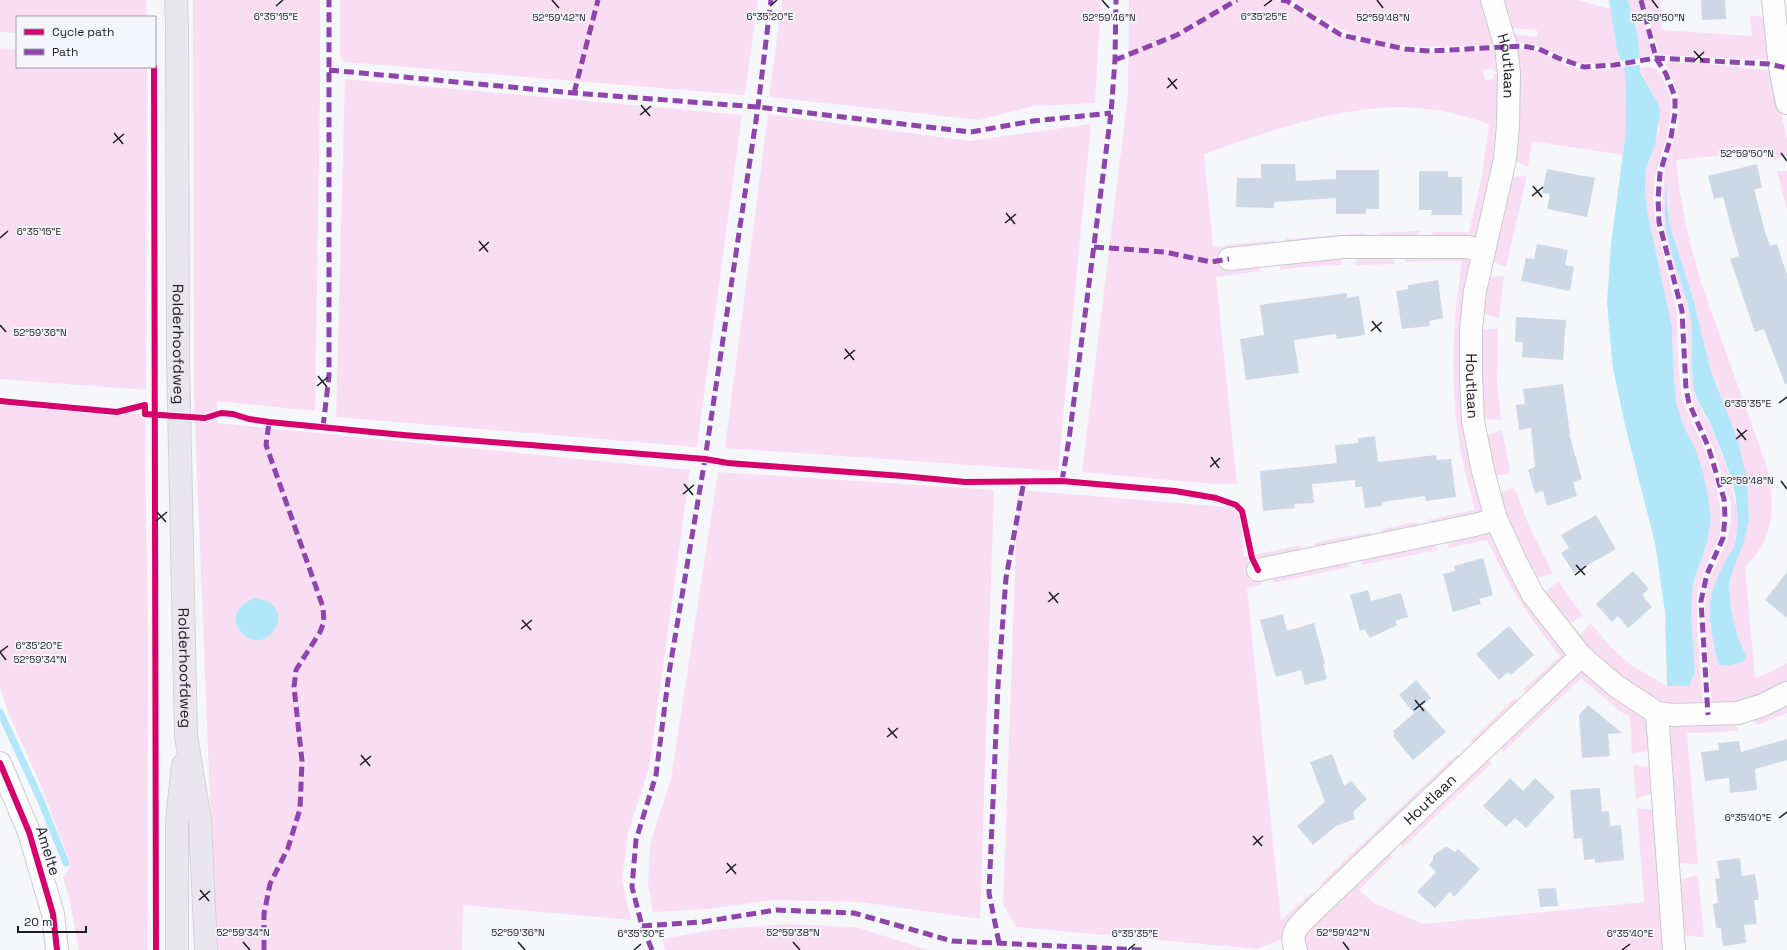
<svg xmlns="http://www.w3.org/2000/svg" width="1787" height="950" font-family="'Space Grotesk',sans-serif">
	<rect width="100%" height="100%" fill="#f6f7fa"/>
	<path fill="#f9ddf3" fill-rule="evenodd" d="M0 0H146L147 17H17V33L0 32Z
		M193 0H320V96L315 411 217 401V423L690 470 649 768 628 833 622 881 631 920 463 905 462 950H216L194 396Z
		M340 0H758L745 95 345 62 340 58Z
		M782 0H1101L1095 103 1033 106 979 120 769 97Z
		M1129 0H1277L1293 7 1332 31 1358 41 1424 53 1498 50 1500 71 1493 72 1492 68 1483 70 1485 80 1494 79 1493 74H1500L1497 153 1478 233 1472 238 1434 240 1432 232H1469L1481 181 1489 124C1472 118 1454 113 1436 110 1356 98 1278 129 1204 154L1213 247 1274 240 1271 249 1218 255 1219 267 1256 262 1261 271 1216 277 1237 484H1215L1082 472 1128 94Z
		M1292 0H1485L1497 44C1449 47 1402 51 1356 35 1333 28 1313 12 1292 0Z
		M1503 0H1576L1611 9 1617 50 1622 60 1599 64 1579 63 1533 44 1513 42 1512 34 1537 37V30L1511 28Z
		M1628 0H1638L1653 51 1650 56 1649 55 1639 58 1638 36Z
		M1643 0H1660L1662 30 1752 36 1750 15 1766 18 1772 60 1660 55Z
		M0 48 17 50V67H147L146 390 0 379Z
		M1514 49 1536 50 1566 65 1586 70H1599L1624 67C1630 88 1626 132 1623 155L1532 141 1528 167 1513 160Z
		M1668 62 1708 64 1772 71 1787 140V155L1774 160 1772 150 1676 160 1680 193 1688 235 1700 280 1766 464C1775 504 1777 536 1745 567L1755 678 1768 673 1787 663V682C1762 694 1740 705 1712 706L1705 625V603L1709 580 1728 538 1731 519V504L1714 449 1695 408 1690 388 1686 314 1664 228 1662 208 1665 168 1679 122 1678 95 1673 80 1666 65ZM1667 189 1670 225 1694 302 1710 368 1719 389 1747 479 1749 520 1729 583 1731 610 1738 637 1746 656 1711 597 1718 576 1734 548 1737 530V510L1727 468 1711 427 1701 409 1695 393 1692 376 1693 336 1691 319 1680 276 1670 247 1665 218Z
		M1650 67 1656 69 1662 76 1670 97 1671 108 1667 136 1655 177 1653 197 1655 219 1677 313 1678 364 1682 400 1705 450 1715 481 1721 511 1720 535 1704 570 1697 593V625L1703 706C1692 706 1680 706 1669 705 1639 700 1600 659 1578 638L1590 623 1612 648 1632 666 1667 686H1689L1695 673 1691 616 1692 593 1694 580 1707 543 1711 519 1709 501 1695 448 1685 429 1676 403 1673 363 1672 327 1648 215 1645 193 1646 169 1651 159 1659 129 1658 103 1639 68Z
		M345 79 742 115 697 447 336 417Z
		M768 114 970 141 1091 124 1058 471 725 448Z
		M1777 171H1787V210Z
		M1527 176 1506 267 1490 260 1510 177Z
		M1420 231 1418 240H1379L1378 233Z
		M1366 233 1363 241 1288 247 1285 239Z
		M1407 252 1465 256 1471 265 1484 502 1483 512 1433 528 1427 520 1475 510C1471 492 1465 475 1462 457 1449 392 1452 326 1462 261L1404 262Z
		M1390 253 1395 264 1355 265 1358 256Z
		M1338 255 1342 265 1302 267 1280 270 1281 261Z
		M1504 276 1499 318 1483 314 1487 277Z
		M1498 328 1497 382 1501 420 1483 419 1481 330Z
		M0 402 139 414 145 421 148 644 147 950H79L69 897 63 878 68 871 70 862 40 783 10 717 0 688Z
		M1502 430 1510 471 1508 475H1494L1485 436Z
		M718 472 994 490 980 919 860 902 772 900 708 909 653 912 648 883 650 844 671 779Z
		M1511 488 1515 489 1529 526 1553 573 1536 578 1520 549 1499 494Z
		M1018 490 1240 508 1244 557 1301 545 1299 555 1248 565 1249 577 1257 576 1261 585 1247 588 1281 920 1312 892 1315 899 1284 938 1258 949 1016 927 1003 904Z
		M1417 522 1416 531 1386 537 1382 529Z
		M1370 532 1369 541 1318 551 1314 543Z
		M1489 532 1492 534 1566 653V656L1531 694 1523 690 1560 656C1530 620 1506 582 1487 540L1448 548 1449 537Z
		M1431 541 1438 550 1362 565V555Z
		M1345 558 1350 567 1273 583 1274 573Z
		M1558 581 1583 616 1568 624 1545 592Z
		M1582 670 1647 716 1652 750 1632 754 1630 717 1617 709 1581 678 1503 752 1498 742Z
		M1515 698 1519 706 1477 745 1470 741Z
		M1787 700V713L1757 725 1750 716Z
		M1733 720 1738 730 1723 732 1687 733 1698 864 1675 863 1669 730 1676 724Z
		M1457 754 1461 761 1328 887 1321 883Z
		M1484 755 1492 763 1403 847 1396 839Z
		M1633 765 1653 767 1655 793 1636 798Z
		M1637 808 1657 810 1669 950H1303L1299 937 1385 849 1392 857 1359 890 1374 903 1424 924 1644 902Z
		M1698 875 1704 937 1681 935 1676 881Z
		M786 924 856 927 928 950H665L662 939 711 930Z"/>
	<path fill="#b1e7f9" d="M1609 0H1628L1638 36 1640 72 1658 103 1660 112 1655 146 1646 169 1645 193 1648 215 1672 327 1673 363 1676 403 1685 429 1695 448 1703 472 1709 501 1711 519 1707 543 1694 580 1692 593 1691 616 1695 673 1689 686H1667L1665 612 1655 543 1626 429 1613 369 1607 303 1611 244 1625 138 1626 91 1625 71 1617 50Z
		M1667 182V202L1670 225 1694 302 1710 368 1738 441 1747 479 1749 520 1743 545 1734 567 1729 583 1731 610 1738 637 1746 656 1743 662 1730 665H1719C1714 644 1707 619 1711 597 1714 584 1720 571 1726 560 1728 556 1732 552 1734 547 1737 537 1738 523 1737 511 1736 483 1722 454 1712 428 1707 415 1699 406 1695 393 1689 369 1694 345 1691 321 1686 286 1667 253 1665 218 1664 207 1666 194 1667 182Z
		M254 598C304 603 266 660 242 633 228 618 239 605 254 598Z"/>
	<path fill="#f6f7fa" d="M1641 58V65L1622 67 1620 61Z"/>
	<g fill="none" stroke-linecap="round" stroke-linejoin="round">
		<path stroke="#b1e7f9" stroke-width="7" d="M0 712 41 801 66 863"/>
	</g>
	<path fill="#ccd8e5" d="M1701 0H1725L1726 19 1702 20Z
		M1261 164H1295L1296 181 1336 179V170H1379V209H1366V214H1336V198L1274 202V208L1236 207 1237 178H1261Z
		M1757 164 1762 188 1754 189 1765 232 1770 246 1777 244 1787 275V384H1785L1764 329 1755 332 1730 259 1739 256 1723 197 1714 199 1708 176Z
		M1547 169 1595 178 1587 217 1547 209 1550 194 1542 193Z
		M1419 171H1448V177H1462V215H1431L1432 210H1419Z
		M1537 244 1568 250 1565 265 1574 267 1570 291 1521 281 1526 258 1534 259Z
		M1438 280 1443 318 1429 321 1430 326 1402 329 1396 291 1408 289V285Z
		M1347 293V298L1359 296 1365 335 1337 339 1336 334 1294 340 1299 373 1246 380 1240 339 1264 335 1260 305Z
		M1516 317 1566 320 1563 360 1522 357 1523 342H1515Z
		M1563 384 1570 434H1569L1582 479 1573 482 1577 496 1547 506 1543 491 1535 493 1528 470 1535 467 1531 428 1519 430 1516 405 1525 404 1523 389Z
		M1375 436 1378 462 1436 455 1437 460 1451 459 1456 497 1426 501 1425 496 1382 502V506L1365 508 1362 487H1355V480L1312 484 1314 503 1294 504 1295 508 1263 511 1260 471 1337 463 1335 445 1358 443V438Z
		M1596 515 1616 549 1574 573 1561 553 1569 548 1561 535Z
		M1483 558 1493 595 1479 599 1481 604 1453 612 1443 574 1455 571 1454 566Z
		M1633 571 1649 589 1642 595 1652 607 1628 628 1618 616 1612 622 1596 604Z
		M1787 572V618L1765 600Z
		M1368 590 1371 601 1401 593 1408 617 1395 621 1397 625 1370 638 1364 629 1360 631 1350 595Z
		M1283 614 1287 631 1314 623 1325 664H1323L1327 679 1305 685 1301 670 1276 677 1260 620Z
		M1509 626 1534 655 1511 675 1508 672 1499 680 1476 654Z
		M1416 680 1431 698 1414 713 1399 695Z
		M1588 705 1622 733 1608 734 1610 756 1582 758 1579 715Z
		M1423 706 1446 732 1413 760 1393 736 1395 734 1393 731Z
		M1787 739V760L1755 769 1757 790 1730 793 1729 778 1705 781 1701 752 1719 750 1718 743 1739 741 1741 752Z
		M1332 754 1344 786 1351 781 1367 799 1353 812 1355 819 1336 826 1313 845 1297 826 1325 802 1310 762Z
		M1510 778 1523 791 1535 778 1555 797 1526 828 1515 818 1506 827 1483 806Z
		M1600 788 1602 812 1609 811 1610 826 1621 825 1624 860 1595 863V859L1584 860 1582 838 1574 839 1570 790Z
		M1446 846 1455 852 1458 849 1480 869 1454 897 1450 892 1435 908 1417 892 1436 872 1429 865 1433 860V856L1439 851 1442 850Z
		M1740 858 1742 876 1755 874 1759 900H1754L1757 924 1744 925 1746 943 1723 946 1721 928H1716L1713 904 1718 903 1715 879 1720 878 1717 861Z
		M1556 888 1558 906 1540 907 1538 889Z"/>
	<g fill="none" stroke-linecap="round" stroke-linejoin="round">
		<defs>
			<g id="minor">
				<path id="s1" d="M1492 0 1506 47 1509 73 1508 126 1505 159 1475 291 1471 329V376L1473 421 1483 471 1496 519 1515 560 1533 595 1581 656 1616 686 1657 713 1673 715 1738 713 1763 705 1787 693"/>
				<path d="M1773 0 1780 67 1787 103"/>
				<path d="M1229 259 1343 247H1468L1483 252"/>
				<path d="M1258 570 1475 525 1496 519"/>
				<path d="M1657 713 1674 950"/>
				<path d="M0 763 29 832 53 914 57 950"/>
				<path id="s2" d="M1296 950C1287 930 1303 922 1316 908L1581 656"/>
			</g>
			<g id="major">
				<path id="s3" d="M176 0 177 23 178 358 186 736 200 821 206 950"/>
				<path d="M177 950V821L183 765"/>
			</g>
		</defs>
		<use href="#minor" stroke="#c9cad1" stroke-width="24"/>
		<use href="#major" stroke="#d2d3d6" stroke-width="24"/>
		<use href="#minor" stroke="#fefefe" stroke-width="22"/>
		<use href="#major" stroke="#eae6ee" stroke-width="22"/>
		<path stroke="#8e44ad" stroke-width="5" stroke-dasharray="10 5" stroke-linecap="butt" d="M1281 0 1287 1 1341 35 1405 49 1430 51 1523 46 1539 49 1558 58 1584 67 1614 65 1656 58 1769 64 1787 68
			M1641 0 1656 58 1666 74 1675 97V113L1671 137 1660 173 1658 199 1659 222 1682 311 1686 389 1689 403 1708 446 1724 499 1725 517 1723 538 1707 574 1701 601 1708 715
			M1115 60 1177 35 1237 0
			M329 70 574 93 758 107 971 132 1033 121 1111 113
			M574 93 598 0
			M1094 247 1165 252 1211 262 1229 259
			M323 427 329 376V0
			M1062 481 1069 439 1111 113 1115 60 1116 0
			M642 926 702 922 776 910 854 913 952 941 1144 950
			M999 943 989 893 998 685 1006 578 1024 481
			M264 950V914L270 884 288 848 300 809 302 761 294 687 296 670 320 632 324 622 323 607 266 445 269 422
			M652 950 642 926 632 887 636 840 656 775 669 673 705 459 758 107 771 0"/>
		<defs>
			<path id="cycleway" d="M154 67 156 950
				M0 401 117 412 145 405V414L205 418 221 413 233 414 249 419 269 422 403 435 705 459 728 463 903 476 965 482 1062 481 1175 491 1216 498 1236 505 1242 511 1252 558 1258 570
				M0 763 29 832 53 914 57 950"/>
		</defs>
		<use href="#cycleway" stroke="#f5f6fb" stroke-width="8"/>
		<use href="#cycleway" stroke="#d6006c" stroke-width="6"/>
	</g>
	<path fill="none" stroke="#1a1c26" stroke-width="1.5" d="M552 0 559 8M1102 0 1109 8M1377 0 1383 8M1652 0 1658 8M276 6 283 0M770 6 777 0M1264 6 1272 0M1694 51 1703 61M1694 61 1704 52M1168 78 1177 89M1167 88 1177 79M641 105 650 116M640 115 651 106M114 133 123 144M113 143 124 134M1781 153 1787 161M1533 186 1542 197M1532 196 1543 187M1006 213 1015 224M1005 223 1016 214M0 238 8 231M479 241 488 252M479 251 489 242M1372 321 1381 332M0 325 6 332M1371 331 1382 322M845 349 854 360M844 359 855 350M318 376 327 387M317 386 328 377M1779 403 1787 397M1737 429 1746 440M1736 439 1747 430M1211 457 1219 468M1210 467 1220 458M1781 481 1787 489M684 484 693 495M683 494 694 485M157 512 166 522M156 521 167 512M1576 565 1585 575M1575 575 1586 566M1049 592 1058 603M1048 602 1059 593M522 620 531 630M521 629 532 620M0 652 8 646M0 652 6 660M1415 700 1424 711M1414 710 1425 701M888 728 897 738M887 737 898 728M361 755 370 766M360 765 371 756M1779 818 1787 812M1253 836 1262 846M1253 845 1263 836M727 863 736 874M726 873 736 864M200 890 209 901M199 900 210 891M243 942 250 950M518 942 525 950M793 942 800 950M1343 942 1349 950M634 950 641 944M1128 950 1135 944M1622 950 1630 944"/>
	<g text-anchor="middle" stroke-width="3.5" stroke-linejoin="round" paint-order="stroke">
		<g font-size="15" fill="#1a1c26" stroke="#f5f6fb">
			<text dy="5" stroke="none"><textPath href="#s1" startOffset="68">Houtlaan</textPath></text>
			<text dy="5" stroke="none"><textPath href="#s3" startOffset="344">Rolderhoofdweg</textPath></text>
			<text dy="5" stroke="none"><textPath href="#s1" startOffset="392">Houtlaan</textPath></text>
			<text dy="5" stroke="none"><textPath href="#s3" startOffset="668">Rolderhoofdweg</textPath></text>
			<text dy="5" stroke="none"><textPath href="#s2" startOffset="208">Houtlaan</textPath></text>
			<text transform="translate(48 851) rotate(73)" y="5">Amelte</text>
		</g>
	</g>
	<g font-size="10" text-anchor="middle" fill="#1a1c26" stroke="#f5f6fb" stroke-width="3.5" stroke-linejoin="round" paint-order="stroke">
		<text x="276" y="20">6°35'15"E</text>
		<text x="770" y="20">6°35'20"E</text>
		<text x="1264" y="20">6°35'25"E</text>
		<text x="559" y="21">52°59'42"N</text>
		<text x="1109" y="21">52°59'46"N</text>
		<text x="1383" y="21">52°59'48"N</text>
		<text x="1658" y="21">52°59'50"N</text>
		<text x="1747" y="157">52°59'50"N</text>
		<text x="39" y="235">6°35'15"E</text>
		<text x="40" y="336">52°59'36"N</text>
		<text x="1748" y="407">6°35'35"E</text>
		<text x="1747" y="484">52°59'48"N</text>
		<text x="39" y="649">6°35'20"E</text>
		<text x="40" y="663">52°59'34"N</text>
		<text x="1748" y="821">6°35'40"E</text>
		<text x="243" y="936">52°59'34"N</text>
		<text x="518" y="936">52°59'36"N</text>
		<text x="793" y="936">52°59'38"N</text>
		<text x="1343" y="936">52°59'42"N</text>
		<text x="641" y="937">6°35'30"E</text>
		<text x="1135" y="937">6°35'35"E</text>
		<text x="1630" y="937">6°35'40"E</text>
	</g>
	<rect x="16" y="16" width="140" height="52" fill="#f5f6fb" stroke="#9d9fa6"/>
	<rect x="24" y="29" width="20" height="6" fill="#d6006c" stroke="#9d9fa6"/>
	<text x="52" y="36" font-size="12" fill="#1a1c26">Cycle path</text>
	<rect x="24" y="49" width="20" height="6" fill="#8e44ad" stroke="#9d9fa6"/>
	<text x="52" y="56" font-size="12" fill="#1a1c26">Path</text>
	<path d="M18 926v6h68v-6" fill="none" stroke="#1a1c26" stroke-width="2"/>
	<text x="24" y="926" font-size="12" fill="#1a1c26" stroke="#f5f6fb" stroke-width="3" paint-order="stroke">20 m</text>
</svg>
